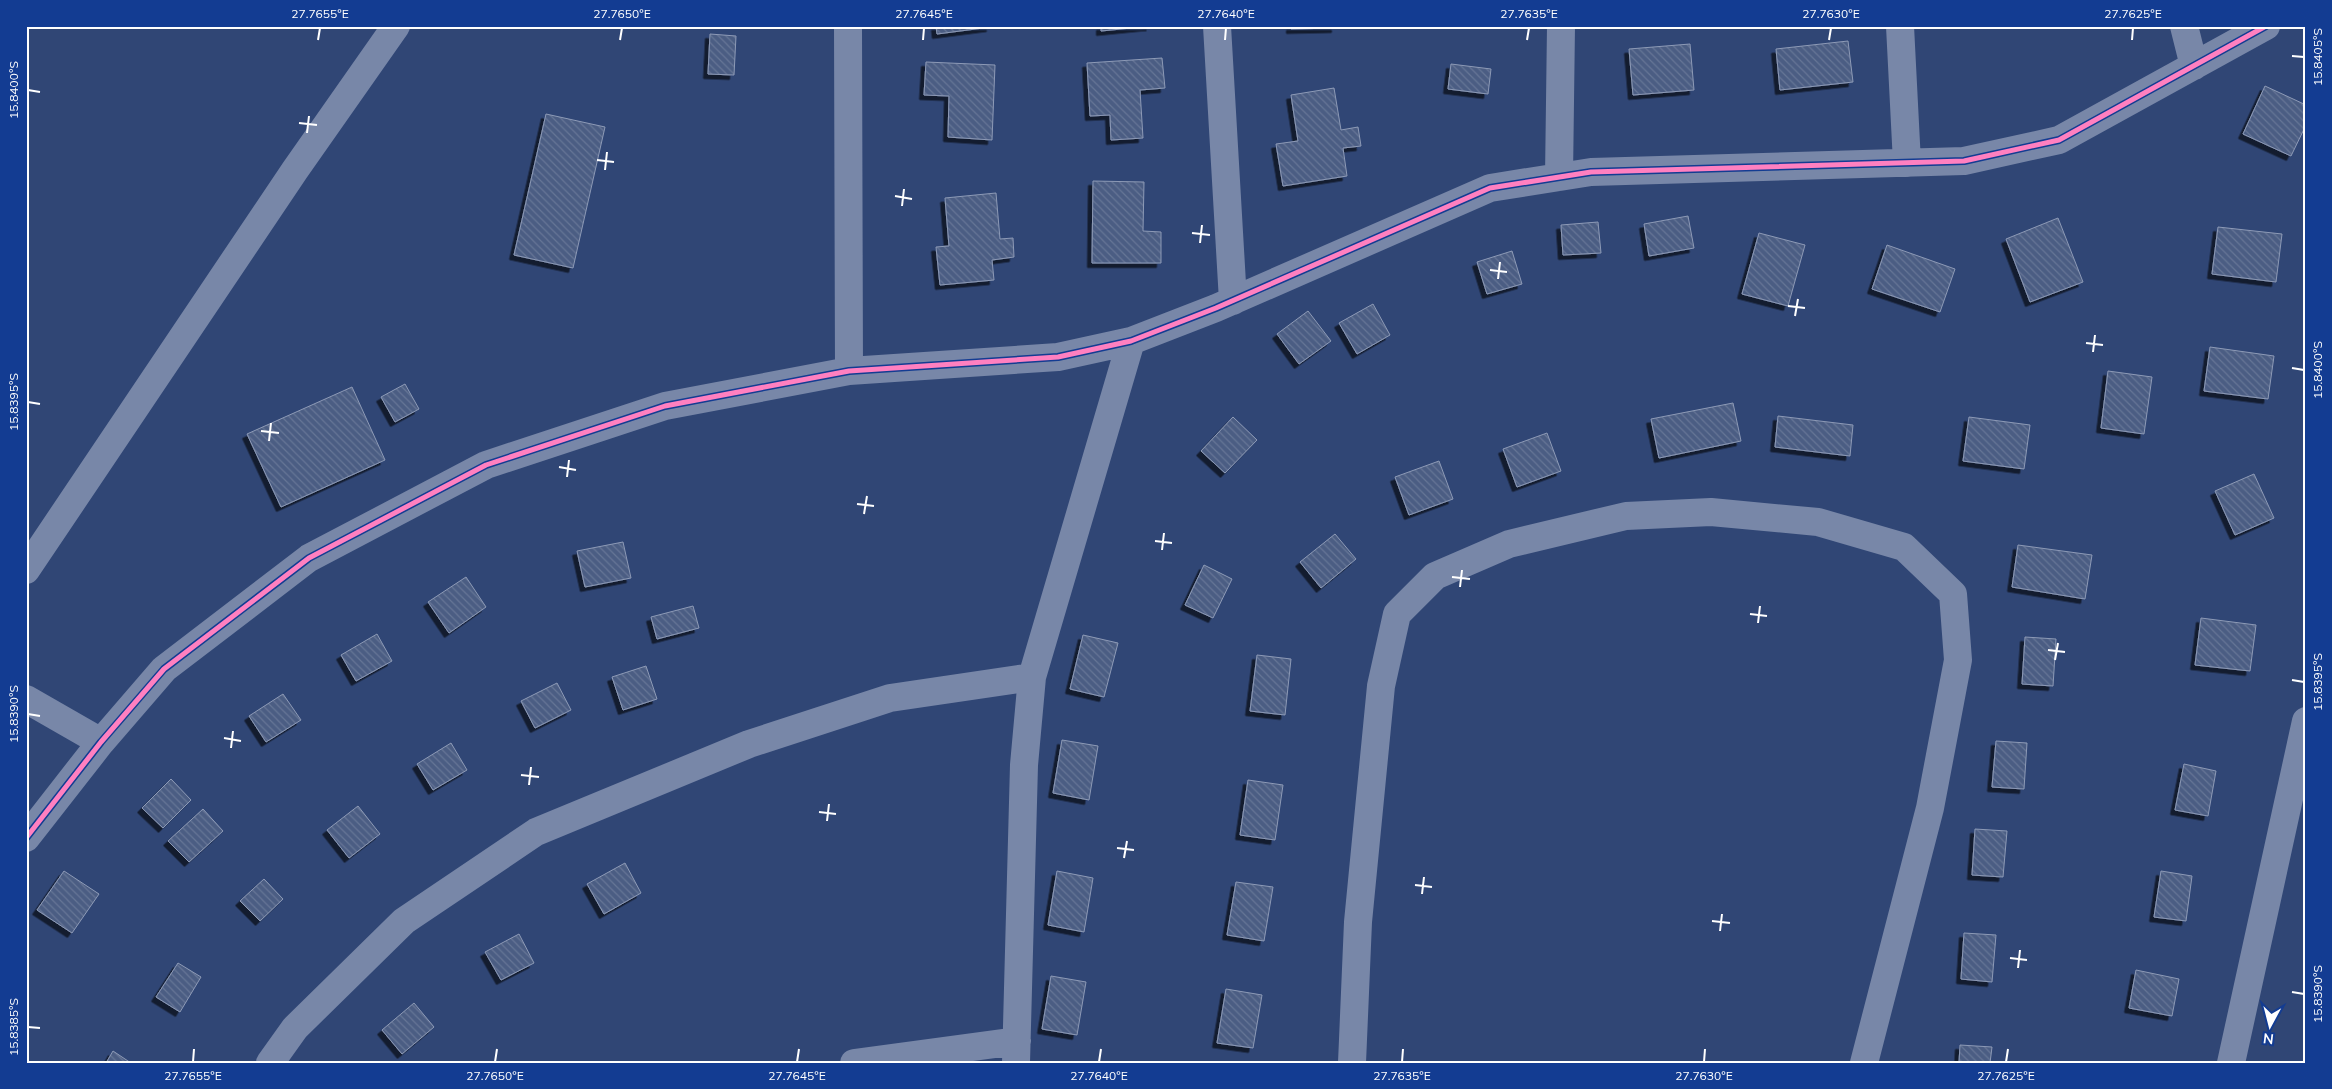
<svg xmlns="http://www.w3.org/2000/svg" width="2332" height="1089" font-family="Mulish,sans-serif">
	<defs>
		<pattern id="building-back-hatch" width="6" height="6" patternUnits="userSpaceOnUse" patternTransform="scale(1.25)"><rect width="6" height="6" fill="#4b5d83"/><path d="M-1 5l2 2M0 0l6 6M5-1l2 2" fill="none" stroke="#667596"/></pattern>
		<filter id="shadow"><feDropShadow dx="-4.5" dy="4.5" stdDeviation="0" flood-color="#0009"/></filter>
	</defs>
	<rect width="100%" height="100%" fill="#304675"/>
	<path fill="url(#building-back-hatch)" stroke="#8d9ab6" filter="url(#shadow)" d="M936 26H991V27L937 34Z
		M1101 26H1151L1101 31Z
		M1291 26H1336V28L1291 29Z
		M710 34 736 36 734 75 708 74Z
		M1848 41 1853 82 1780 90 1776 49Z
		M1690 44 1694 90 1633 95 1629 49Z
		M1162 58 1165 88 1140 90 1143 138 1111 140 1110 115 1090 116 1087 63Z
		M926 62 995 65 992 140 948 137 949 96 924 95Z
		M1451 64 1491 69 1488 94 1448 89Z
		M2265 86 2306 105V125L2291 156 2243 134Z
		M1334 88 1341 130 1358 127 1361 146 1343 148 1347 176 1283 186 1276 144 1298 141 1291 95Z
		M546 114 605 127 573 268 514 255Z
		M1093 181 1144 182 1143 231 1161 232V263H1092Z
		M996 193 1000 239 1013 238 1014 257 992 260 994 280 940 285 936 247 949 246 945 198Z
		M1688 216 1694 248 1649 256 1644 224Z
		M2058 218 2083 282 2030 302 2006 239Z
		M1598 222 1601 253 1563 255 1561 225Z
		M2218 227 2282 234 2276 282 2212 274Z
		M1759 233 1805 245 1788 306 1742 294Z
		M1887 245 1955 269 1940 312 1872 289Z
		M1512 251 1522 284 1487 294 1477 262Z
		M1373 304 1390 335 1357 354 1339 323Z
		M1308 311 1331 341 1299 364 1277 334Z
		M2210 347 2274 356 2268 399 2204 391Z
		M2108 371 2152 377 2144 434 2101 428Z
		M405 384 419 409 395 422 381 397Z
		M352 387 385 460 281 507 247 434Z
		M1733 403 1741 441 1659 458 1651 419Z
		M1778 416 1853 425 1850 456 1775 447Z
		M1233 417 1257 440 1225 473 1201 451Z
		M1969 417 2030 425 2024 469 1963 461Z
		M1547 433 1561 471 1517 487 1503 449Z
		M1439 461 1453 499 1409 515 1395 477Z
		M2254 474 2274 518 2235 535 2215 491Z
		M1335 534 1356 559 1321 588 1300 562Z
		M623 542 631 578 585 587 577 551Z
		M2018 545 2092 555 2085 599 2012 587Z
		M1204 565 1232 579 1213 618 1185 605Z
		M466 577 486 607 449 633 428 602Z
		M693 606 699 628 657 639 651 617Z
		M2201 618 2256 625 2250 671 2195 665Z
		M377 634 392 661 356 681 341 655Z
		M1083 635 1118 643 1104 697 1070 689Z
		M2025 637 2056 639 2053 686 2022 684Z
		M1257 655 1291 659 1285 715 1250 711Z
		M646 666 657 699 623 710 612 677Z
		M557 683 571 710 535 728 521 701Z
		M283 694 301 720 266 742 249 716Z
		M1062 740 1098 746 1089 800 1053 793Z
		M1996 741 2027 743 2024 789 1992 787Z
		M451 743 467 770 433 790 417 764Z
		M2184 764 2216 771 2208 816 2175 810Z
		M171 779 191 800 163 828 142 808Z
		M1248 780 1283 785 1275 840 1240 835Z
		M358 806 380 834 349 858 327 830Z
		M203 809 223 831 189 862 168 841Z
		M1975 829 2007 831 2003 877 1972 875Z
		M625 863 641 893 604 914 587 884Z
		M64 871 99 894 72 933 37 910Z
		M1057 871 1093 878 1084 932 1048 925Z
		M2161 871 2192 876 2186 921 2154 917Z
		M264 879 283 899 260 921 240 901Z
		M1236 882 1273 887 1264 941 1227 935Z
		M1964 933 1996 935 1992 982 1961 979Z
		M519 934 534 963 501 980 485 952Z
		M178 963 201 977 180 1012 156 997Z
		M2136 970 2179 979 2172 1016 2129 1008Z
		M1051 976 1086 982 1077 1035 1042 1029Z
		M1226 989 1262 995 1253 1048 1217 1043Z
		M414 1003 434 1027 402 1054 382 1030Z
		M1960 1045 1992 1047 1990 1063H1959Z
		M113 1051 131 1063H106Z"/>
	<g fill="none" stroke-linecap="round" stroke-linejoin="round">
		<path stroke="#7887a8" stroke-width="28" d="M848 26 849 371
			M1217 26 1233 301
			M1900 26 1907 163
			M2184 26 2194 66
			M1559 177 1561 26
			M26 570 295 170 396 26
			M26 699 101 742
			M26 838 101 742 164 669 309 558 486 465 665 406 849 371 1058 357 1131 341 1216 308 1490 188 1591 172 1964 161 2059 140 2266 26
			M270 1063 295 1028 404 921 536 832 749 744 890 698 1032 677
			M854 1063 1017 1041
			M1016 1063 1024 765 1032 677 1131 341
			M1352 1063 1358 922 1381 686 1397 614 1435 576 1509 544 1626 516 1711 512 1818 522 1904 547 1953 594 1958 660 1930 808 1864 1063
			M2231 1063 2306 721"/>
		<defs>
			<path id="cycleway" d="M26 838 101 742 164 669 309 558 486 465 665 406 849 371 1058 357 1131 341 1216 308 1490 188 1591 172 1964 161 2059 140 2266 26"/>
		</defs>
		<use href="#cycleway" stroke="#133c92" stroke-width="8"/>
		<use href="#cycleway" stroke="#ff80c0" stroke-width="5"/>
	</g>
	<path fill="none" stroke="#fff" stroke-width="2" d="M318 40 320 28M620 40 622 28M923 40 924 28M1225 40 1226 28M1527 40 1529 28M1829 40 1831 28M2132 40 2133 28M2292 56 2304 57M28 90 40 92M299 123 317 125M307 133 309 116M597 160 614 162M605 170 607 152M895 196 912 199M902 206 904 189M1192 233 1210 235M1200 243 1202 225M1490 270 1507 272M1498 279 1500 262M1788 306 1805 308M1795 316 1798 299M2086 343 2103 345M2093 352 2095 335M2292 368 2304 370M28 402 40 404M261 431 279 433M269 441 271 423M559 467 576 470M567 477 569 460M857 504 874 506M864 514 867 496M1155 541 1172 543M1162 550 1164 533M1452 577 1470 579M1460 587 1462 570M1750 614 1767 616M1758 623 1760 606M2048 650 2065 652M2055 660 2058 643M2292 680 2304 682M28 714 40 716M224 738 241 741M231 748 233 731M521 775 539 777M529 785 531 767M819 812 836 814M827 821 829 804M1117 848 1134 850M1124 858 1127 841M1415 885 1432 887M1422 894 1424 877M1712 921 1730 923M1720 931 1722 914M2010 958 2027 960M2018 968 2020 950M2292 992 2304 994M28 1027 40 1028M193 1062 194 1049M495 1062 497 1049M797 1062 799 1049M1099 1062 1101 1049M1402 1062 1403 1049M1704 1062 1705 1049M2006 1062 2008 1049"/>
	<rect width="2332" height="1089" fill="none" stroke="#133c92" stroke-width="55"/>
	<g transform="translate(2270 1026) rotate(187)" stroke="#133c92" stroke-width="4" paint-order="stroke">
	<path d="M0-4L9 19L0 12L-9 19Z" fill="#ffffff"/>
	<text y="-8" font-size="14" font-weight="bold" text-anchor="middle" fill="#ffffff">N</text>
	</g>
	<rect x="28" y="28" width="2276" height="1034" fill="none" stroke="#fff" stroke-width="2"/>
	<g font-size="12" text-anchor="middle" fill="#fff">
		<text x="320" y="18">27.7655°E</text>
		<text x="622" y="18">27.7650°E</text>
		<text x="924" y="18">27.7645°E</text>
		<text x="1226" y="18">27.7640°E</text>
		<text x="1529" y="18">27.7635°E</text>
		<text x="1831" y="18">27.7630°E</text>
		<text x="2133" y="18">27.7625°E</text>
		<text transform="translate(2318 57) rotate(-90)" y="4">15.8405°S</text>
		<text transform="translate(14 90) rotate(-90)" y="4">15.8400°S</text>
		<text transform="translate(2318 370) rotate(-90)" y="4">15.8400°S</text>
		<text transform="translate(14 402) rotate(-90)" y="4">15.8395°S</text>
		<text transform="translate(2318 682) rotate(-90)" y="4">15.8395°S</text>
		<text transform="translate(14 714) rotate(-90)" y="4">15.8390°S</text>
		<text transform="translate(2318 994) rotate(-90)" y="4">15.8390°S</text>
		<text transform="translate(14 1027) rotate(-90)" y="4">15.8385°S</text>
		<text x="193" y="1080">27.7655°E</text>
		<text x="495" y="1080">27.7650°E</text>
		<text x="797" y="1080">27.7645°E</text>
		<text x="1099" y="1080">27.7640°E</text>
		<text x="1402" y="1080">27.7635°E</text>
		<text x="1704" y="1080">27.7630°E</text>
		<text x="2006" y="1080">27.7625°E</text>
	</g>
</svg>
